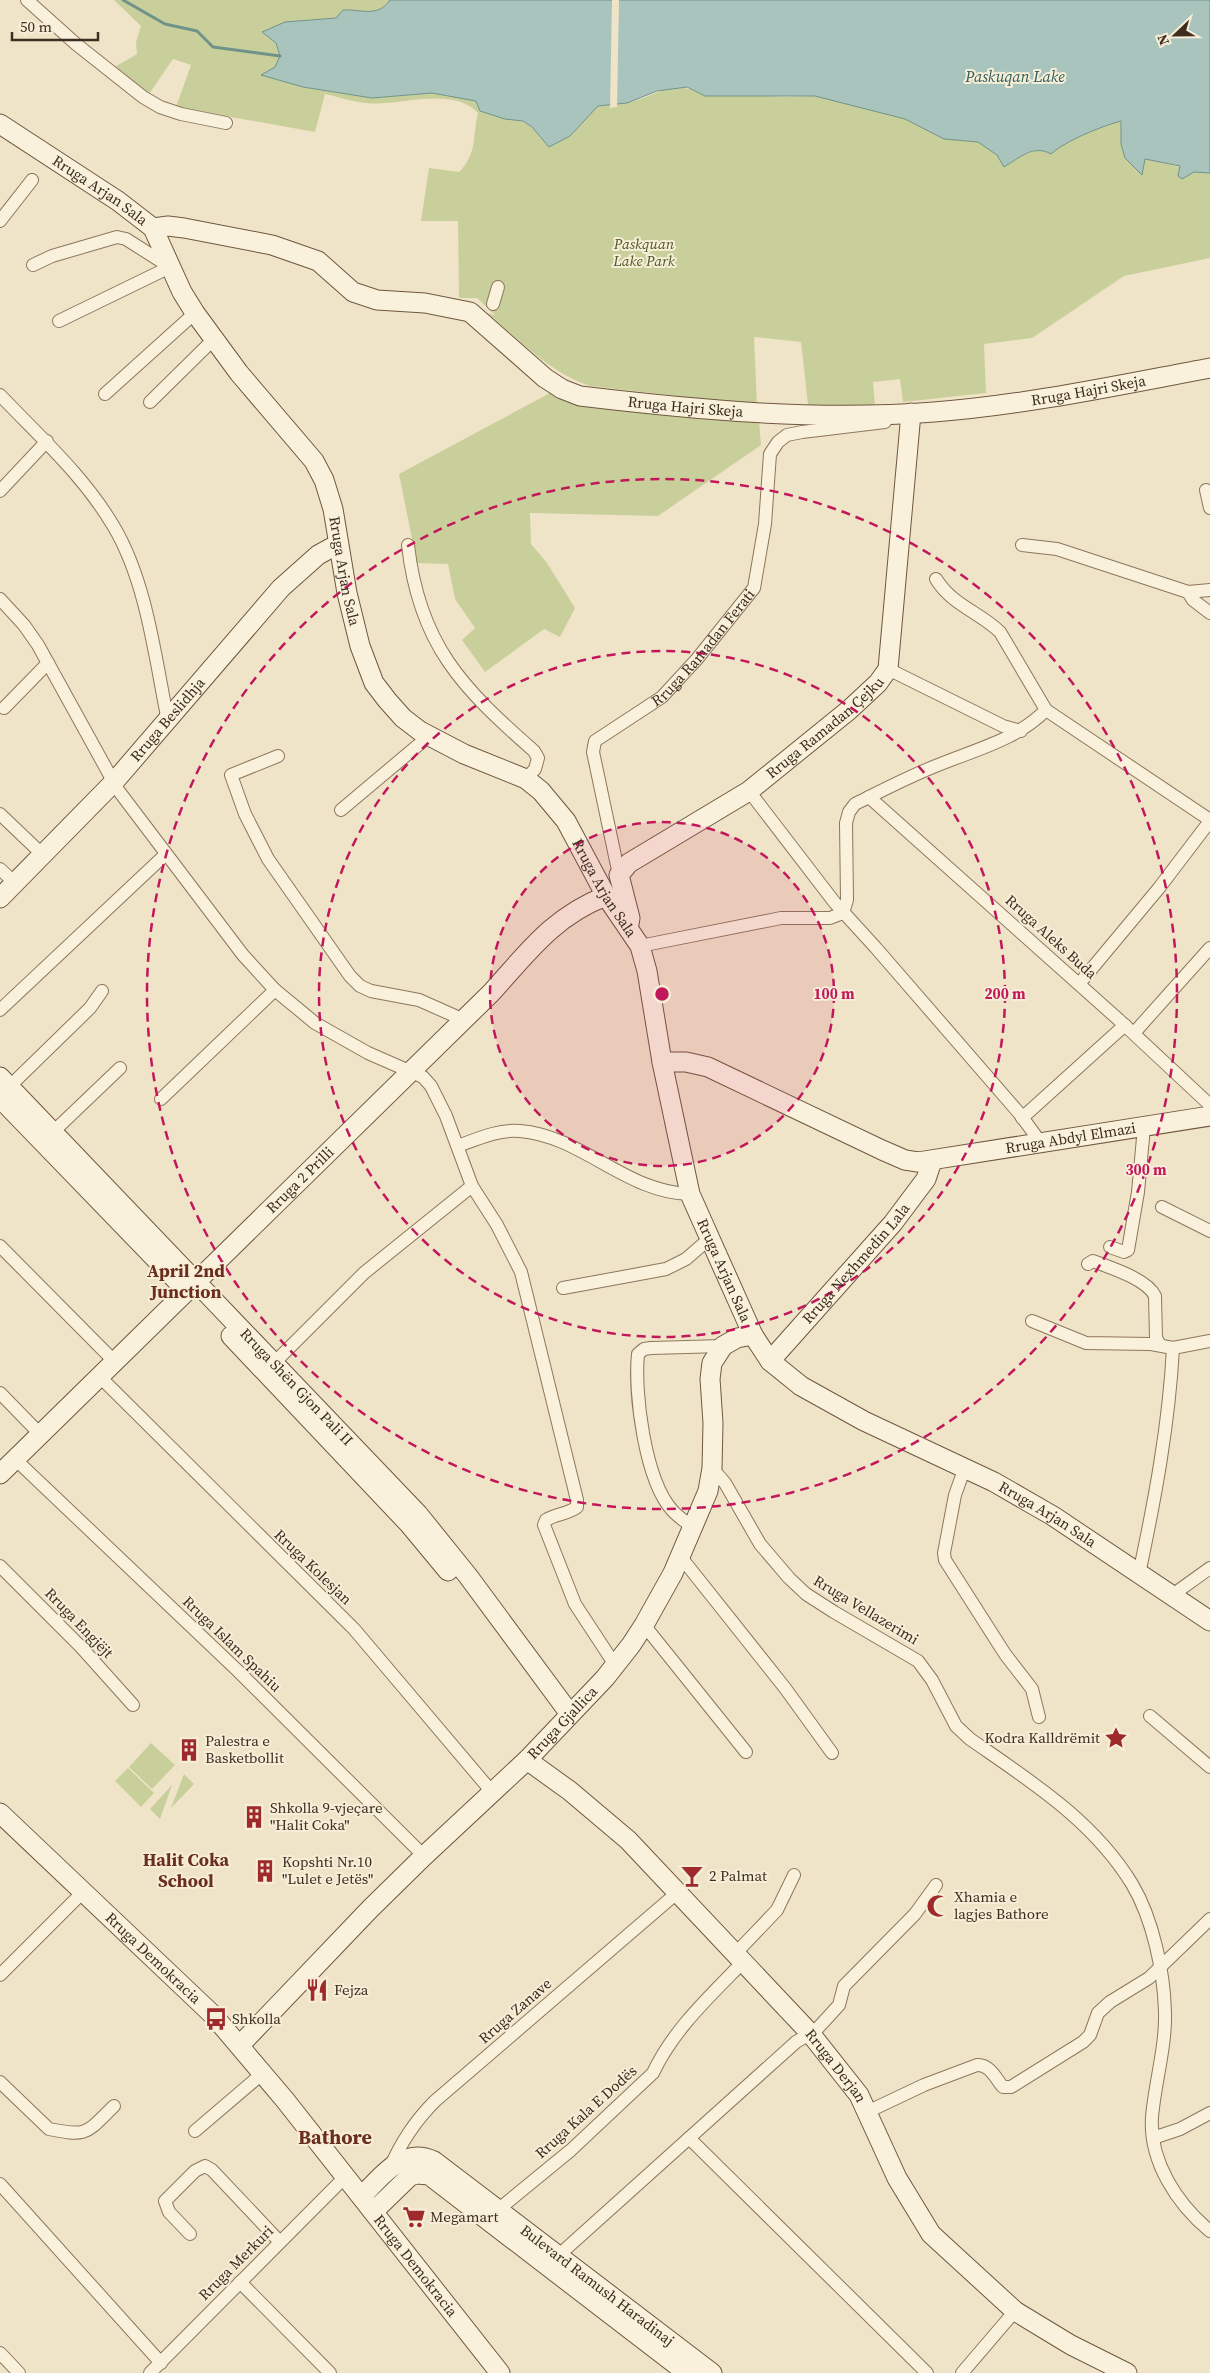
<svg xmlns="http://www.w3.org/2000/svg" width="1210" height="2373" font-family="'Source Serif 4',serif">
	<rect width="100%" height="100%" fill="#f0e4c8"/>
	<path fill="#c9cf9b" d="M114 0H390C380 15 365 12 349 10L336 18 285 22 263 32 276 43 280 56 275 67 261 75 303 87 372 98 432 93 477 101 505 119 522 121 532 127 549 147 570 136 598 106C607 105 617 105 626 103 649 99 673 79 697 92L785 97 815 96 905 119 944 139 978 142 997 155H1023L1043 149 1051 154C1065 141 1102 126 1121 121V144L1125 158 1142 174 1145 159C1167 163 1188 170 1210 173V258L1124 276 1032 338 984 344 986 393 903 402 900 379 873 382 875 406 808 405 801 342 754 337 757 405 590 386C550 373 518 339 487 313L495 315 477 298H459L458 221H421L429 168 459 172C478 153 472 136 478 113 452 85 399 107 366 103 353 102 339 97 325 94L315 132 176 107 191 65 173 59 149 94 113 68 137 54 136 42 141 26Z
		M554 389 759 420 761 445 658 516 530 513 531 544 547 563 575 608 560 637 544 629 485 672 462 640 475 628 455 599 448 564 417 563 399 474 548 394Z
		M151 1743 175 1765 152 1789 129 1767Z
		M128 1768 154 1793 141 1807 115 1781Z
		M184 1774 194 1784 171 1808Z
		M172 1785 160 1819 150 1809Z"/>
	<path fill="#a9c4bc" stroke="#6f938a" d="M390 0H1210V173L1194 172 1182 179 1178 176 1180 166 1145 159 1142 175 1125 158 1121 144V121C1102 126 1065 141 1051 154 1034 144 1019 158 1004 167L997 155 978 142 944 139 905 119 815 96H705L687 87 657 91 627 103 598 106 570 136 549 147 532 127 523 121 505 119 480 111 476 101 432 93 372 98 303 87 261 75 275 67 280 56 276 43 262 32 285 22 336 18 343 10C361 9 378 18 390 0Z"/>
	<path fill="#f0e4c8" d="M612 0H619L617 107 610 108Z"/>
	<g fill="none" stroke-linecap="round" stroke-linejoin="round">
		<path stroke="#6f938a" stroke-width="3" d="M123 0 165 24 197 31 213 47 280 56"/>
		<defs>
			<g id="street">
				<path d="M27 0 76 44 143 97 160 107 181 114 226 123"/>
				<path d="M0 221 32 180"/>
				<path d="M33 265 52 256 117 237 126 239 170 267"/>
				<path d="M493 304 498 287"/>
				<path d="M59 321 170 267"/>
				<path d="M105 394 195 313"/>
				<path d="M0 395C41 438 84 476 114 527 147 583 155 658 168 721"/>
				<path d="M150 402 214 339"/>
				<path d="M1206 490 1210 508"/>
				<path d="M0 491 47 441"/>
				<path d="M408 545C419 644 462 688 534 751L538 758 535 769 526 779"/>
				<path d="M1022 545 1057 549 1188 592 1210 590"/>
				<path d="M936 579C953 606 978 611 1000 632L1046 710 1210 820"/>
				<path d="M1188 592 1193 600 1210 613"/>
				<path d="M0 599 24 625 38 645 118 790 243 955 275 990 315 1023 368 1053 423 1077 431 1086 446 1116 472 1186 497 1225 521 1272 577 1500V1507C568 1514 556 1514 546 1520L544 1525 575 1604 615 1665"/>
				<path d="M888 669 1003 726 1021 731"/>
				<path d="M4 708 48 663"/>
				<path d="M278 756 231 775 245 814 268 859 350 976 360 986 371 991 419 1000 464 1020"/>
				<path d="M749 791 835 903 876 948 1019 1113 1041 1143"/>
				<path d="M869 797 1119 1020 1210 1105"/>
				<path d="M341 810 429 736"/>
				<path d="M0 814 43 855"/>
				<path d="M0 869 15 883"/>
				<path id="s1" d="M619 875 593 752 595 741 662 697 697 659 754 588 765 524 770 454 778 442 787 435 802 432 885 422"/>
				<path d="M640 946 781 918H830L843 913 847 900 846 823 849 812 855 804C883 790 910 776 938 765 977 749 1016 740 1046 710"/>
				<path d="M1079 984 1159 888 1210 821"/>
				<path d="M0 1010 166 854"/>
				<path d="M1134 1033 1210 948"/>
				<path d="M9 1087 90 1008 102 991"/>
				<path d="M161 1099 275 990"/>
				<path d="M1022 1118 1125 1025"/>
				<path d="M53 1132 120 1068"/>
				<path d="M458 1146C477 1139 499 1129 520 1131 582 1136 627 1193 690 1194"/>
				<path d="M1162 1207 1210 1231"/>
				<path d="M0 1246 114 1361"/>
				<path d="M1110 1247 1124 1252 1128 1250 1138 1192 1144 1127"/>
				<path d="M1088 1264 1093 1261C1111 1268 1147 1279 1155 1296L1156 1338 1160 1345"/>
				<path d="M563 1288 666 1269 686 1259 709 1239"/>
				<path d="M1032 1321 1086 1343 1151 1344 1173 1348 1210 1341"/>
				<path d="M275 1362 364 1273 472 1186"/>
				<path d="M99 1376 354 1629 492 1792"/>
				<path d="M0 1393 40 1434"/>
				<path d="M15 1459 237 1670 424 1856"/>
				<path d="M712 1468 725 1483 760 1544 789 1578 806 1594 834 1612 918 1661 932 1680 956 1726 970 1739C1030 1781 1093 1820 1132 1884 1153 1919 1164 1972 1165 2012 1166 2047 1155 2082 1152 2117 1149 2161 1177 2204 1210 2231"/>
				<path d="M964 1470 955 1495 944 1553 945 1560 1005 1654 1032 1689 1039 1717"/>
				<path d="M692 1527C686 1522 677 1516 672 1510 645 1480 634 1393 638 1354L644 1349 651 1348 723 1346"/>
				<path d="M680 1556 785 1688 832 1753"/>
				<path d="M0 1566 81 1647 133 1705"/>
				<path d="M1139 1574C1155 1499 1169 1424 1173 1348"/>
				<path d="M1171 1596 1210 1568"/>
				<path d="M644 1625 746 1752"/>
				<path d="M1150 1716 1210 1767"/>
				<path d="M735 1954 777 1910 794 1875"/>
				<path d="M0 1975 83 1892"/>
				<path d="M0 2082 49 2129C89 2137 86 2133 114 2106"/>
				<path d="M867 2112 924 2085 977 2065C990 2064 996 2079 1003 2087H1011L1083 2042 1090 2035 1098 2013 1110 2002 1149 1978 1210 1919"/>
				<path d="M195 2131 263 2073"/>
				<path d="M689 2138 927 2373"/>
				<path d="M1153 2138 1180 2129 1210 2113"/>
				<path d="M390 2168C401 2142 415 2121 435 2101L678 1892"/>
				<path d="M0 2184 161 2363"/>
				<path d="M499 2209 571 2150 653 2073C673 2030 710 1996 743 1962"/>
				<path d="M190 2234 169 2212 165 2201 195 2171 205 2166 212 2170 280 2242"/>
				<path d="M559 2255 796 2042 816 2030 829 2016 839 2005 844 1986 915 1914 936 1885"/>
				<path d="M240 2282 330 2373"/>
				<path d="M0 2353 19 2373"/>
				<path d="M150 2373 345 2177"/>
				<path d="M962 2373 1015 2311"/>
			</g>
			<g id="secondary">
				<path id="s2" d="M0 124 118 201 153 228 182 292 195 313 239 373 314 461 324 480 333 509 347 593 360 646 374 683 387 700 403 718 420 731 464 754 526 779 541 791 566 821 606 896 640 946 647 971 662 1062 690 1194 753 1335 770 1361 801 1386 864 1421 994 1482 1053 1516 1210 1621"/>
				<path id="s3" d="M153 228 168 226 184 228 272 245 318 261 353 292 377 300 425 303 470 312 545 378 562 389 580 396C698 410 815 421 934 412 1026 405 1119 385 1210 368"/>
				<path id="s4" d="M0 898 114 782 281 588 318 555 338 544"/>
				<path id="s5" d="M629 924 630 918 619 875 629 863 749 791 849 710 878 683 888 669 911 413"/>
				<path id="s6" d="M662 1062H686L708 1067 882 1150 905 1160 918 1162 1210 1116"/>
				<path id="s7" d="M0 1077 418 1514 468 1576 570 1714"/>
				<path d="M0 1098 177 1281"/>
				<path d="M231 1336 409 1524 448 1571"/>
				<path id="s8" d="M770 1361 893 1223 926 1179 932 1161"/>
				<path id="s9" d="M0 1474 492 992C528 952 554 916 606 896"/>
				<path id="s10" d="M527 1760 570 1791 628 1840 810 2033 859 2095 897 2178 931 2234 1015 2311 1071 2345 1127 2373"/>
				<path id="s11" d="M0 1813 213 2015 285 2100 500 2373"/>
				<path id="s12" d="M240 2045 370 1909 424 1856 527 1760 605 1678 631 1645 644 1625 673 1573 708 1491 712 1468 713 1423 710 1379 712 1363 723 1346 737 1338 753 1335"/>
				<path id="s13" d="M362 2196C382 2176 403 2146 434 2161L712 2373"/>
				<path d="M374 2211 410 2176 417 2174 429 2175 687 2373"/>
			</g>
		</defs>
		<use href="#street" stroke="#8d765c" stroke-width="14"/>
		<use href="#secondary" stroke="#6f573f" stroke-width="21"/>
		<use href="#street" stroke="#faf1dc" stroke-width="12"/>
		<use href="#secondary" stroke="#faf1dc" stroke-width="19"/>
	</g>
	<circle cx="662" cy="994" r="172" fill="#c2185b" fill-opacity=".12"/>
	<g fill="none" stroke="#c2185b" stroke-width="2.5" stroke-dasharray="9 6">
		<circle cx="662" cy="994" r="172"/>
		<circle cx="662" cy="994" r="343"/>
		<circle cx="662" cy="994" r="515"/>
	</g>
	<defs>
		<symbol id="sight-bare" viewBox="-9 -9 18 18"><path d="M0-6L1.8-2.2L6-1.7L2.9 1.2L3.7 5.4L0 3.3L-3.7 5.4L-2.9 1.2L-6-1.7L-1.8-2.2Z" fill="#9e2a2b" stroke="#f7eed8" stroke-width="2.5" paint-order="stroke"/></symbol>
		<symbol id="building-bare" viewBox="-9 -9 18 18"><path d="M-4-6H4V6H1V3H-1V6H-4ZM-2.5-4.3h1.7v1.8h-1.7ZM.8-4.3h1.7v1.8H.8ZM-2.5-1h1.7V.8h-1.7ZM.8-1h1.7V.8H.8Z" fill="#9e2a2b" stroke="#f7eed8" stroke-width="2.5" paint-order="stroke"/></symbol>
		<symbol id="bar-bare" viewBox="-9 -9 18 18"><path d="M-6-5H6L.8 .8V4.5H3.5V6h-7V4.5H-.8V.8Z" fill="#9e2a2b" stroke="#f7eed8" stroke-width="2.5" paint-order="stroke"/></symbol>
		<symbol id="mosque-bare" viewBox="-9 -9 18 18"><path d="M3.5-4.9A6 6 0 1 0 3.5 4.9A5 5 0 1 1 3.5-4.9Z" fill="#9e2a2b" stroke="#f7eed8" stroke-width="2.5" paint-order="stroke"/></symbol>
		<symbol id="restaurant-bare" viewBox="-9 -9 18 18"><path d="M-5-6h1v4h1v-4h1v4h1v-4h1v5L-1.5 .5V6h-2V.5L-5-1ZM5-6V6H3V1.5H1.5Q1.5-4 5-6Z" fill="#9e2a2b" stroke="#f7eed8" stroke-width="2.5" paint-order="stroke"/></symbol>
		<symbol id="bus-bare" viewBox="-9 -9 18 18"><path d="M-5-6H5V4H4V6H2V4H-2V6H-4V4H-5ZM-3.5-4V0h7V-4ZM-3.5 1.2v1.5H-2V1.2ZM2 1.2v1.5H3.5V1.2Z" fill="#9e2a2b" stroke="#f7eed8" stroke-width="2.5" paint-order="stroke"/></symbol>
		<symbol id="supermarket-bare" viewBox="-9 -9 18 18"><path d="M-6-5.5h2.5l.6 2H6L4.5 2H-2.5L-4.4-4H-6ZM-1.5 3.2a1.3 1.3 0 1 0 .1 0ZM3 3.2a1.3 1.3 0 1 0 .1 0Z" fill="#9e2a2b" stroke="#f7eed8" stroke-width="2.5" paint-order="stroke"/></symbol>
	</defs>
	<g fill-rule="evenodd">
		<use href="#sight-bare" x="1100" y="1722" width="32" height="32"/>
		<use href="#building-bare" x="173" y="1734" width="32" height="32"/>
		<use href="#building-bare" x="238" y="1801" width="32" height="32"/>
		<use href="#building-bare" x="249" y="1855" width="32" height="32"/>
		<use href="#bar-bare" x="676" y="1860" width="32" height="32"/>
		<use href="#mosque-bare" x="922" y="1890" width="32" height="32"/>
		<use href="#restaurant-bare" x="301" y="1974" width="32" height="32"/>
		<use href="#bus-bare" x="200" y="2003" width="32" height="32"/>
		<use href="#supermarket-bare" x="398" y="2201" width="32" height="32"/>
	</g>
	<g text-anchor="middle" stroke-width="4" stroke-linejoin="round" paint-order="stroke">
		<g font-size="15" fill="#3d2e20" stroke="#f7eed8">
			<text dy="5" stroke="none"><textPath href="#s2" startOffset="120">Rruga Arjan Sala</textPath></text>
			<text dy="5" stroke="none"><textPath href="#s3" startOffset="986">Rruga Hajri Skeja</textPath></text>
			<text dy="5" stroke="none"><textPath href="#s3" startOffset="581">Rruga Hajri Skeja</textPath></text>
			<text dy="5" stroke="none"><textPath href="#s2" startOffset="585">Rruga Arjan Sala</textPath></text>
			<text dy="5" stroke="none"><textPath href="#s1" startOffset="281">Rruga Ramadan Ferati</textPath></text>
			<text dy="5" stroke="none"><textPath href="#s4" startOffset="245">Rruga Beslidhja</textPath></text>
			<text dy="5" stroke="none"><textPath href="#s5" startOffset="305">Rruga Ramadan Çejku</textPath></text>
			<text dy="5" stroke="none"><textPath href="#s2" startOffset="1020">Rruga Arjan Sala</textPath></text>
			<text transform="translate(1051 937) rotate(42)" y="5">Rruga Aleks Buda</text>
			<text dy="5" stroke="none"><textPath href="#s6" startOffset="432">Rruga Abdyl Elmazi</textPath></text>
			<text dy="5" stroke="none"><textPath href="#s9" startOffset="420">Rruga 2 Prilli</textPath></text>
			<text dy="5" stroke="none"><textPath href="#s8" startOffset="130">Rruga Nexhmedin Lala</textPath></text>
			<text dy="5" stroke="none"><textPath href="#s2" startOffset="1425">Rruga Arjan Sala</textPath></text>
			<text dy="5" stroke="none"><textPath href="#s7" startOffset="429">Rruga Shën Gjon Pali II</textPath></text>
			<text dy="5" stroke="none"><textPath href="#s2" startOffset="1845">Rruga Arjan Sala</textPath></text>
			<text transform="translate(313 1567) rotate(44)" y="5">Rruga Kolesjan</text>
			<text transform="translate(866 1610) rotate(31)" y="5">Rruga Vellazerimi</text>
			<text transform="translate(79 1623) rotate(46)" y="5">Rruga Engjëjt</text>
			<text transform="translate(232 1644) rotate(44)" y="5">Rruga Islam Spahiu</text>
			<text dy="5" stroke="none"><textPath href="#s12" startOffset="456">Rruga Gjallica</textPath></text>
			<text dy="5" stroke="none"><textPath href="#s11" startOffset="211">Rruga Demokracia</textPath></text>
			<text transform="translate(515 2011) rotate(-41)" y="5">Rruga Zanave</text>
			<text dy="5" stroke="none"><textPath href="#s10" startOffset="436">Rruga Derjan</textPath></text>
			<text transform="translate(586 2112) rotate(-42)" y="5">Rruga Kala E Dodës</text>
			<text transform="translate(236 2263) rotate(-45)" y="5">Rruga Merkuri</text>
			<text dy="5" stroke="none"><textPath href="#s11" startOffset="616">Rruga Demokracia</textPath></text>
			<text dy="5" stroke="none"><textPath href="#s13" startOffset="292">Bulevard Ramush Haradinaj</textPath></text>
		</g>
		<g font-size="15" font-style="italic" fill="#4d5a26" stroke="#f7eed8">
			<text x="644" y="249">Paskquan<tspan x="644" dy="17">Lake Park</tspan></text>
		</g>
		<g font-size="15" fill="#3d2e20" stroke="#f7eed8" text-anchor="start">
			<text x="1100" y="1743" text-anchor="end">Kodra Kalldrëmit</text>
			<text x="205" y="1746">Palestra e<tspan x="205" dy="17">Basketbollit</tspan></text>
			<text x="270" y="1813">Shkolla 9-vjeçare<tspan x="270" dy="17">"Halit Coka"</tspan></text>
			<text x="282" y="1867">Kopshti Nr.10<tspan x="282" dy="17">"Lulet e Jetës"</tspan></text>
			<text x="709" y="1881">2 Palmat</text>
			<text x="954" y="1902">Xhamia e<tspan x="954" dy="17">lagjes Bathore</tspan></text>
			<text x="334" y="1995">Fejza</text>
			<text x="232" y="2024">Shkolla</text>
			<text x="430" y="2222">Megamart</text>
		</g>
		<g font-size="16" font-style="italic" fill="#2f5d5a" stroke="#f7eed8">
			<text x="1015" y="82">Paskuqan Lake</text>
		</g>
		<g font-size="18" font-weight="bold" fill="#6b2e1e" stroke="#f7eed8">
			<text x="186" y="1277">April 2nd<tspan x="186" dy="21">Junction</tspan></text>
			<text x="186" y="1866">Halit Coka<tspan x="186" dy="21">School</tspan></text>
		</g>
		<g font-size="20" font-weight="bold" fill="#6b2e1e" stroke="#f7eed8">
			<text x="335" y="2144">Bathore</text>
		</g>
	</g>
	<circle cx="662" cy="994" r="8" fill="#c2185b" stroke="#f7eed8" stroke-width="2.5"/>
	<g font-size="15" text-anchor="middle" font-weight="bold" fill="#c2185b" stroke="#f7eed8" stroke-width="4" stroke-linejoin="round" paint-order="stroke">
		<text x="834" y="999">100 m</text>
		<text x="1005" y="999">200 m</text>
		<text x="1146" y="1175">300 m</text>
	</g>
	<g transform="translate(1175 35) rotate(248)" stroke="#f7eed8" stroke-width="4" paint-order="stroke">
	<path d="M0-4L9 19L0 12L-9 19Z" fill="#3d2e20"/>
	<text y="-8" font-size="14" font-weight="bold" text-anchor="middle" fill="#3d2e20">N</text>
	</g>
	<path d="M12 32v8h86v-8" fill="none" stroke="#3d2e20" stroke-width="2.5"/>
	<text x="20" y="32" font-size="15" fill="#3d2e20" stroke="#f7eed8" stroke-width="4" paint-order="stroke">50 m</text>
</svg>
